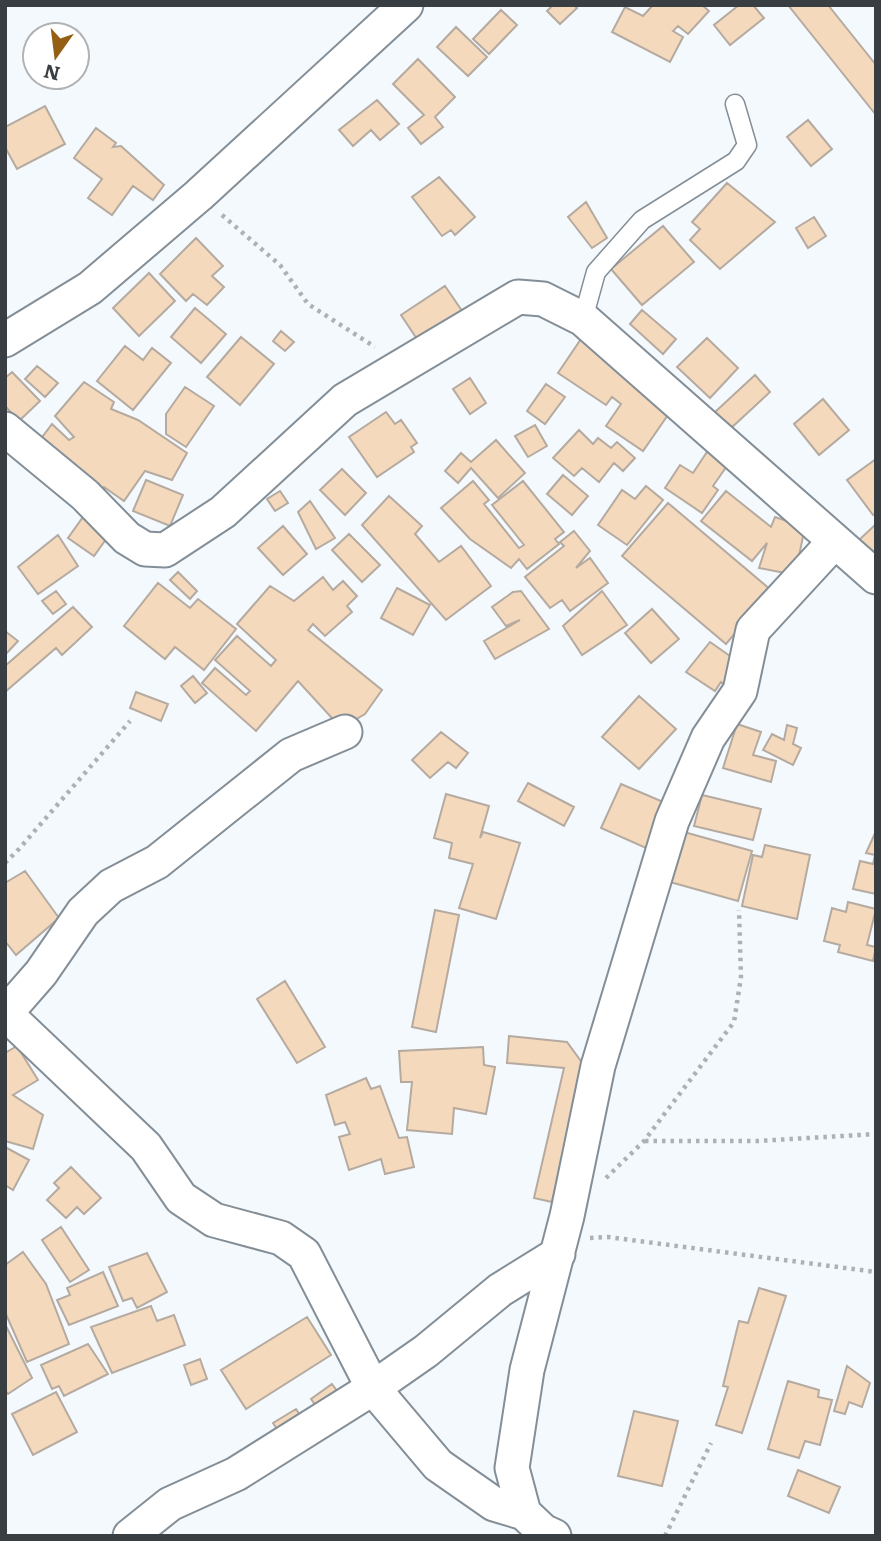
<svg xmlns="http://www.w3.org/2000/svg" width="881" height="1541" font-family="Literata,serif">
	<rect width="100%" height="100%" fill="#f4f9fd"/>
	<path fill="#f5d9bd" stroke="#b5aaa0" stroke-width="2" d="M553 5H574L577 8 560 24 547 11Z
		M653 5H702L709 11 688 34 678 26 673 31 683 37 670 62 612 32 625 7 643 16Z
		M739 5H753L764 18 730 45 714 25Z
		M788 5H828L876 65V115Z
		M501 10 517 25 489 54 473 39Z
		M456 27 487 57 468 76 437 47Z
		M418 59 455 97 435 117 443 127 421 144 408 128 424 115 393 84Z
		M377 100 399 124 380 140 371 130 353 146 339 130Z
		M45 106 65 144 17 169 5 147V127Z
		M808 120 832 149 811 166 787 137Z
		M96 128 116 143 113 147 121 146 164 185 153 200 133 186 112 215 88 198 102 179 74 158Z
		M439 177 475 217 455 235 451 230 442 236 412 197Z
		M727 183 775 222 720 269 690 240 700 229 692 222Z
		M586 202 607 238 592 248 568 217Z
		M814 217 826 236 808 248 796 228Z
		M663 226 694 262 642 305 611 269Z
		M196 238 223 266 212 276 224 287 207 305 193 294 186 301 160 274Z
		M149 273 175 301 139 336 113 308Z
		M445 286 469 321 425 351 401 315Z
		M195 308 226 334 201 363 171 337Z
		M642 310 676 339 663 354 630 324Z
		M281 331 294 342 285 351 273 341Z
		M583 336 670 412 643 451 606 426 621 404 612 397 606 405 558 373Z
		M241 337 274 364 240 405 207 377Z
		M707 338 738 368 710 398 677 367Z
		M125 346 143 360 152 348 171 363 133 410 97 381Z
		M37 366 58 383 45 397 25 379Z
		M12 372 40 401 19 421 5 406V378Z
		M755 375 770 392 730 429 715 412Z
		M470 378 486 403 470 414 453 389Z
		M84 382 114 402 111 409 138 420 187 453 172 480 145 471 124 501 104 487 99 493 37 444 52 424 69 440 74 437 55 416Z
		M546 384 565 397 545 424 527 411Z
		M185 387 214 406 186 447 166 434V414Z
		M823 399 849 430 819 455 794 424Z
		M386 412 395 424 401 420 417 443 411 447 414 452 377 477 349 437Z
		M535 425 547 446 528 457 515 436Z
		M579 430 593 444 598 438 611 448 617 442 635 458 623 471 614 463 599 482 582 468 574 476 553 458Z
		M496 440 525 473 498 498 471 468 458 483 445 471 461 453 471 462Z
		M709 449 729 463 713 486 718 490 702 513 665 488 680 465 693 473Z
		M876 459V513L873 515 847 480Z
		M342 469 366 493 345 515 320 490Z
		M563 475 588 496 572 515 547 494Z
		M146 480 183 495 170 526 133 511Z
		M473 481 489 500 484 504 519 548 524 545 492 505 523 481 564 532 555 539 559 544 527 569 519 559 511 568 470 539 441 508Z
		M646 486 663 500 627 545 598 525 622 490 635 499Z
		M280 491 288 503 275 511 267 499Z
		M726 491 771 527 775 517 805 527 795 575 759 568 767 543 752 561 701 521Z
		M389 496 422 526 415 534 439 562 461 546 491 586 446 620 362 525Z
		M310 501 335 538 316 549 298 512Z
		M668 503 771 590 726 644 622 556Z
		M88 510 114 528 94 556 68 538Z
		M876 524V557L858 541Z
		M283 526 307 554 283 575 258 548Z
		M574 531 590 551 576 568 590 558 608 583 570 611 562 600 550 608 525 577 564 546 560 542Z
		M349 534 380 565 362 582 332 550Z
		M58 535 78 566 38 594 18 567Z
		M178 572 197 591 190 599 170 580Z
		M323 577 333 590 343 581 357 596 347 606 352 612 325 636 313 624 308 630 382 690 365 714 341 728 298 681 256 731 202 683 215 668 246 695 250 691 215 660 237 636 271 666 276 660 237 624 270 586 294 601Z
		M158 583 190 608 198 599 236 629 204 670 175 647 165 659 124 626Z
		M397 588 430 605 413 635 381 618Z
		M56 591 66 604 53 614 42 601Z
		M521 591 549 629 495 659 484 641 520 620 506 626 492 607 513 592Z
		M602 591 627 625 582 655 563 626Z
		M73 607 92 627 62 655 56 648 5 692V666Z
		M652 609 679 639 651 663 625 633Z
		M5 631 18 641 5 655Z
		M710 642 740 663 725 685 721 682 715 691 686 672Z
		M193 676 207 693 195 703 181 686Z
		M136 692 168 704 161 721 130 708Z
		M639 696 676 729 639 769 602 737Z
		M737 724 761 732 753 755 776 761 771 782 723 768Z
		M787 725 797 728 793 744 801 748 793 765 763 750 772 734 784 740Z
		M441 732 468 753 456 768 448 762 430 778 412 760Z
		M528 783 574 807 564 826 518 801Z
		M621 784 675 807 655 852 601 828Z
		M446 794 489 806 480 838 483 832 520 843 496 919 459 908 473 864 449 858 452 843 434 838Z
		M702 795 761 809 753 840 694 826Z
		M876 831V894L853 889 860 861 873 864 875 855 866 853Z
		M684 832 752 851 738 901 670 882Z
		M765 845 810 855 797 919 742 906 753 855 762 857Z
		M25 871 59 918 16 955 5 941V883Z
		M848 902 876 909 867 945 876 947 873 961 838 952 840 945 824 941 832 908 846 912Z
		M435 910 459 915 436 1032 412 1027Z
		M285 981 325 1047 297 1063 257 999Z
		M509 1036 567 1042 583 1064 552 1202 534 1198 564 1068 507 1063Z
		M17 1046 38 1080 13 1095 43 1115 33 1149 5 1141V1053Z
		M483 1047 484 1065 495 1067 486 1114 454 1108 452 1134 407 1130 412 1082H401L399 1051Z
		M366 1078 371 1089 380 1086 399 1138 407 1137 414 1167 385 1174 381 1159 349 1170 339 1137 350 1134 345 1122 335 1125 326 1095Z
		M5 1147 29 1160 13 1190 5 1185Z
		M71 1167 101 1198 84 1214 77 1207 66 1218 47 1200 59 1188 54 1183Z
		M61 1227 89 1270 70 1282 42 1240Z
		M23 1252 46 1284 69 1344 27 1362 5 1312V1265Z
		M147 1253 167 1292 137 1308 132 1298 123 1301 109 1267Z
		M103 1272 118 1306 69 1325 57 1300 70 1295 67 1288Z
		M759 1288 786 1296 742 1433 716 1425 728 1387 723 1386 739 1321 748 1323Z
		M151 1306 157 1321 174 1315 185 1345 112 1373 91 1327Z
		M307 1317 331 1355 246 1409 221 1370Z
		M5 1324 32 1378 8 1394 5 1390Z
		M88 1344 108 1374 64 1396 59 1386 52 1389 41 1365Z
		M200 1359 207 1379 191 1385 184 1365Z
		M847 1366 870 1383 862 1407 849 1402 845 1414 834 1411Z
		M788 1381 819 1390 818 1397 832 1400 820 1445 805 1441 799 1458 768 1449Z
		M332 1384 343 1399 321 1413 311 1399Z
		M56 1392 77 1432 33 1455 12 1414Z
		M296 1409 305 1423 283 1438 273 1423Z
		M634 1411 678 1421 662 1486 618 1476Z
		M798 1470 840 1487 829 1513 788 1496Z"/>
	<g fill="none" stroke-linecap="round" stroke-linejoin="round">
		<defs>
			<path id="service" d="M583 319 596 272 642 220 736 161 747 145 735 104"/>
			<path id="minor" d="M5 340 90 288 199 195 406 5
				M5 429 85 495 127 538 145 549 165 550 223 512 345 400 518 297 543 299 583 319 876 577
				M5 1013 146 1147 181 1198 214 1220 281 1238 304 1254 373 1388 438 1465 494 1504 524 1513
				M6 1013 41 973 83 912 111 886 157 862 291 755 345 732
				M130 1536 170 1504 236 1474 373 1388 426 1351 500 1290 558 1254
				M554 1536 543 1531 524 1513 512 1468 527 1370 567 1216 598 1066 672 821 708 738 740 691 753 630 835 541"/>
		</defs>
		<use href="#service" stroke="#838e97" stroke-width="21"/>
		<use href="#minor" stroke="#838e97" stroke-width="37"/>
		<path stroke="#acb1b5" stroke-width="4.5" stroke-dasharray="3.5 5" stroke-linecap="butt" d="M222 215 280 265 308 304 375 347
			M5 863 19 849 130 721
			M645 1141H757L876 1134
			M606 1178 644 1141 734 1022 741 977 739 910
			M590 1238 608 1237 876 1272
			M665 1536 711 1443"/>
		<use href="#service" stroke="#fff" stroke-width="18"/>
		<use href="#minor" stroke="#fff" stroke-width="33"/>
	</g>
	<rect width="881" height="1541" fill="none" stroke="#393e42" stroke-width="14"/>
	<g transform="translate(56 56) rotate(194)"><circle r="33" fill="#ffffff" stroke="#b0b2b3" stroke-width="2"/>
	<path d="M0-5L12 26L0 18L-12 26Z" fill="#945e15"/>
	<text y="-10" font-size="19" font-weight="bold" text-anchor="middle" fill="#393e42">N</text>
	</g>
</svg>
